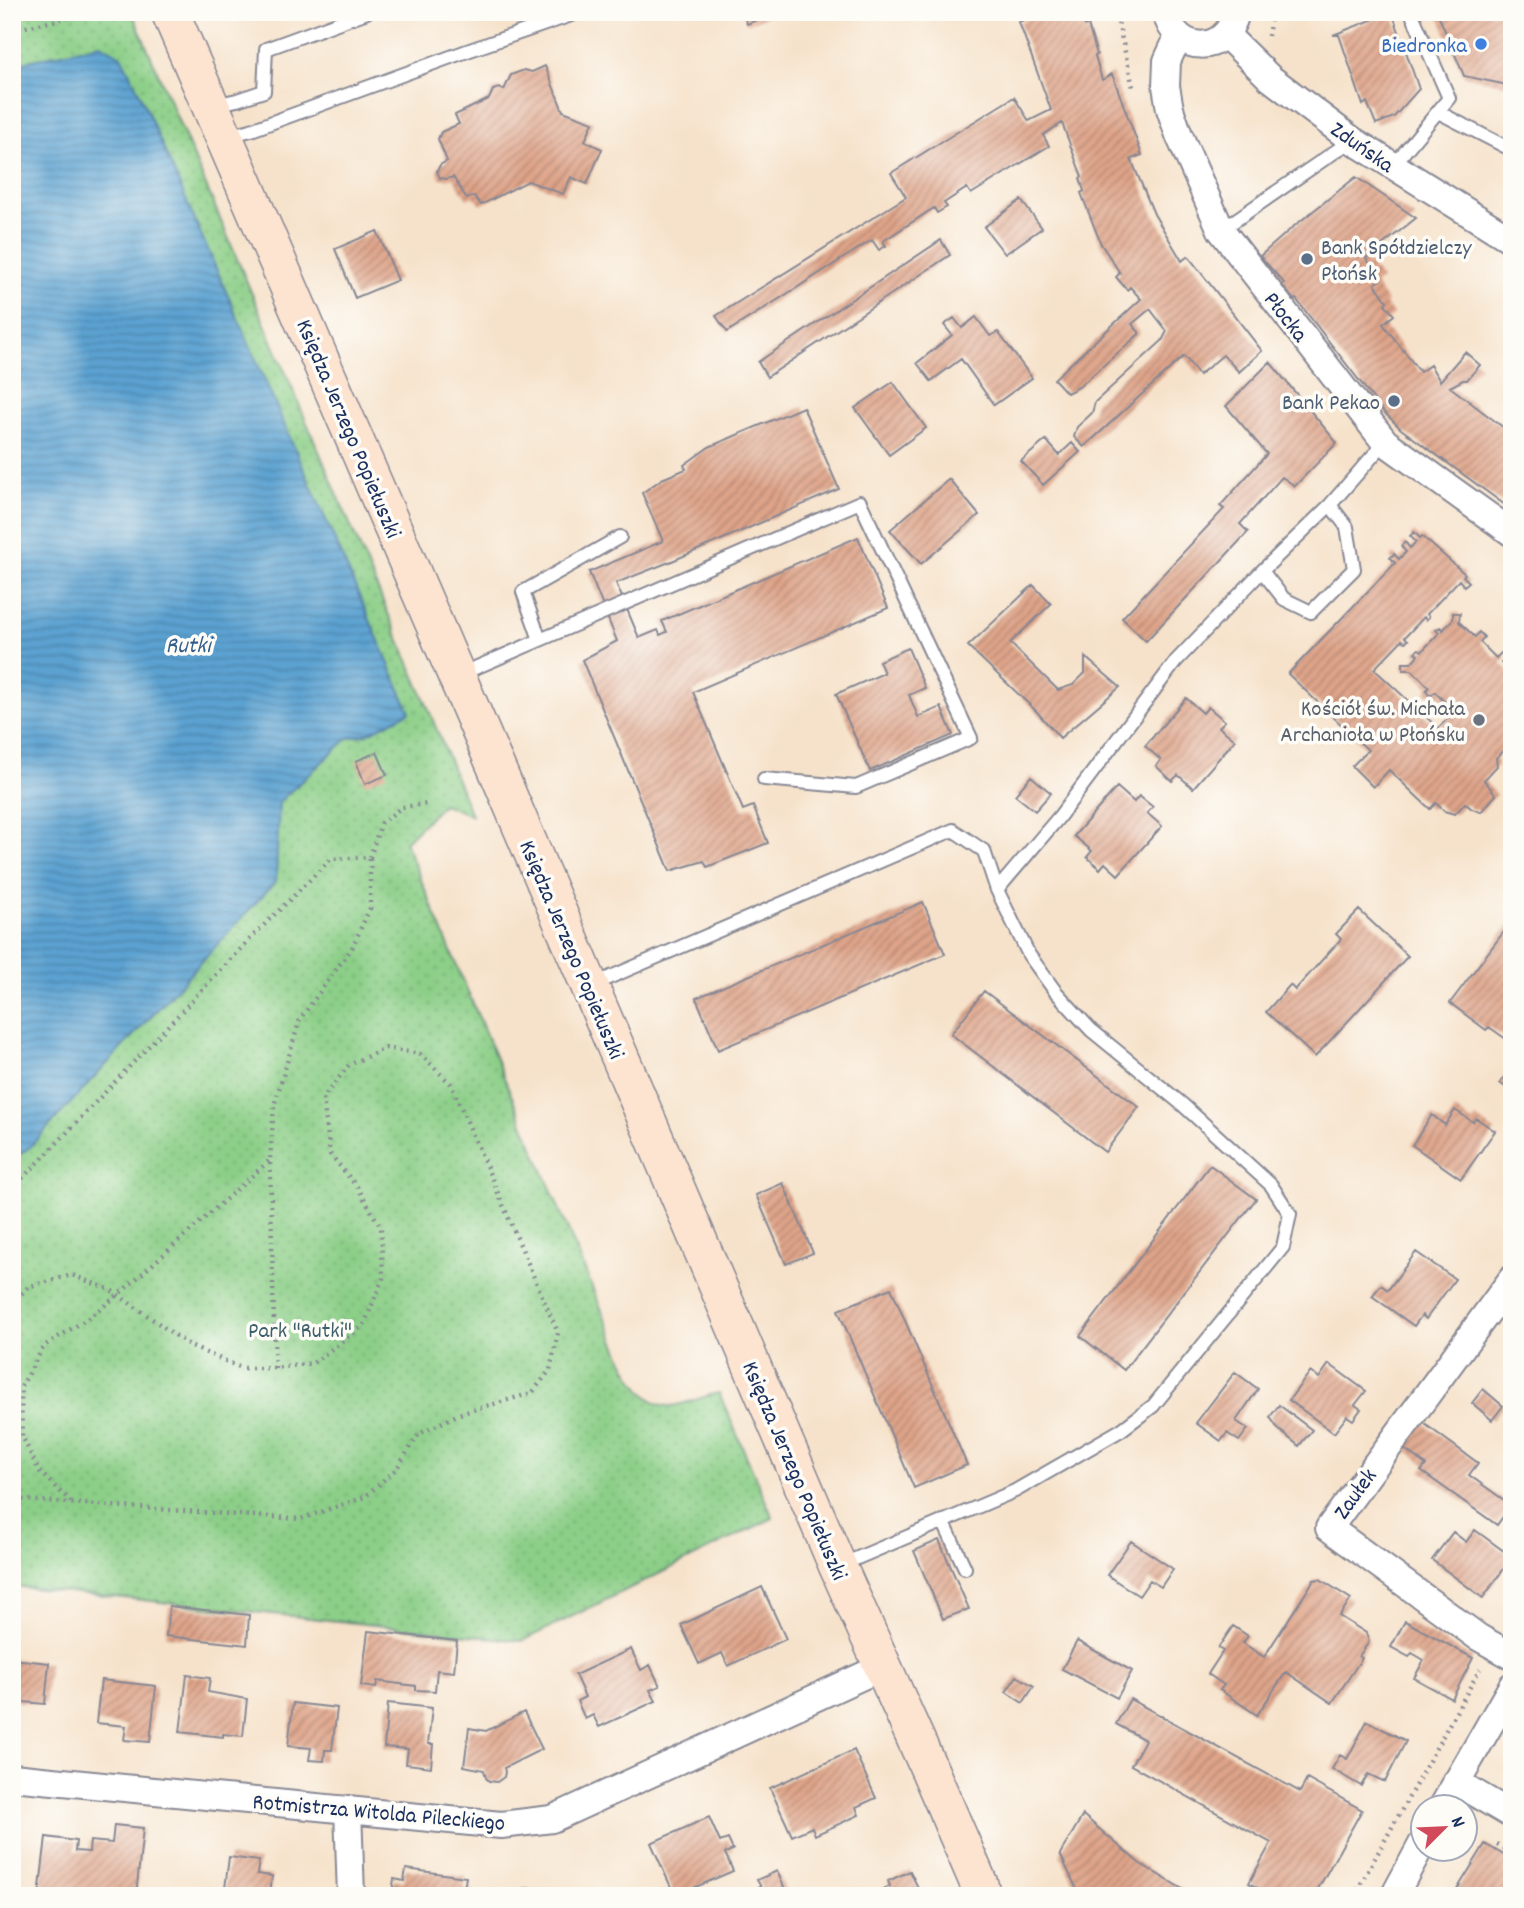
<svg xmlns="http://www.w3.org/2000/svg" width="1524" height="1908" font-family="Dekko,sans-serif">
	<defs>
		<pattern id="park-dots" width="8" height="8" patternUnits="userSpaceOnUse" patternTransform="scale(1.75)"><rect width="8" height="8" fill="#8ccf88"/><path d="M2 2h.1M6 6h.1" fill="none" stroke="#78b278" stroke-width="1.8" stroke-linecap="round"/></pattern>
		<pattern id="water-rules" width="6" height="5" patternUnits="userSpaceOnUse" patternTransform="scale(1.75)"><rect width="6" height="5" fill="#5ca2d1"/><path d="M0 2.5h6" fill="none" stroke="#4b84ad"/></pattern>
		<pattern id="building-hatch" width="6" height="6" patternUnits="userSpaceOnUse" patternTransform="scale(1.75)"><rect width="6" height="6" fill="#dfa489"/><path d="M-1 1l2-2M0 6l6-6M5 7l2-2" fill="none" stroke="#b48673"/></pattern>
	</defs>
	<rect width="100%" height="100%" fill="#fdfcf7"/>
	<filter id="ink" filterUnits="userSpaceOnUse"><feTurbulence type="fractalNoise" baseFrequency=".0143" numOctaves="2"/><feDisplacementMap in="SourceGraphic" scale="14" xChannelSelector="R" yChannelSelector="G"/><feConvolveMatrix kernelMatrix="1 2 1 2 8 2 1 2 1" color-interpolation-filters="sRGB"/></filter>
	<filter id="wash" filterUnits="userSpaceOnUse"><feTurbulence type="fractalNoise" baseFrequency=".00686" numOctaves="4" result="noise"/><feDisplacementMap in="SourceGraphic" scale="28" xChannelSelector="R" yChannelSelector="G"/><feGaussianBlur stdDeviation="1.57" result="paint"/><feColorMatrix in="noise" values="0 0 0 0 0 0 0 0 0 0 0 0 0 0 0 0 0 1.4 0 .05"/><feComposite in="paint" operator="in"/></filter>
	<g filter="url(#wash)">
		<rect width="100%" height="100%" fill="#f6e2ca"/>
		<path fill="url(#park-dots)" stroke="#547f73" stroke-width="2" d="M12 12H132L424 698 471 815 443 804 405 842 621 1356C630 1374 646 1407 670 1406 684 1405 704 1396 719 1393L773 1518 522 1641 12 1586V1160L30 1147 276 881 278 802 348 738 367 734 101 44 12 65Z"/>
		<path fill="url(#water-rules)" stroke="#3c6898" stroke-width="2" d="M101 44 121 56 138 90 410 712 367 734 348 738 279 802 276 881 30 1147 12 1160V65Z"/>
		<g id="blocks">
			<path fill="url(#building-hatch)" d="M742 12H777L747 24Z
				M1042 12H1081L1085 26 1088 25 1097 55 1095 56 1102 80 1112 74 1142 155 1131 159 1154 214 1182 261 1188 256 1262 351 1239 372 1223 355 1199 375 1184 356 1084 447 1074 437 1077 427 1092 413 1095 402 1162 341 1167 331 1150 309 1132 324 1139 332V334L1079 387 1067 393 1054 379 1141 299 1130 287 1127 290 1116 277 1120 273 1101 244 1081 193 1084 191 1080 178 1082 177 1062 123 1043 135 1049 146 971 194 967 188 944 203 947 207 937 213 934 208 883 241 886 246 879 250 872 240 727 332 716 316 906 197 891 173 1014 97 1029 121 1051 110 1019 22Z
				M1392 12 1419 89 1394 117 1376 124 1367 102 1363 105 1339 35H1333Z
				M1437 12H1512V86L1464 76Z
				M545 66 563 111 593 122 585 141 602 149 587 184 571 177 563 194 528 181 481 205 474 196 467 199 453 177 447 179 440 178 437 171 440 165 447 161 438 139 441 132 459 124 455 115 489 99 493 90 499 88 504 90 511 75 524 70 532 72Z
				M1356 177 1416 218 1366 258 1381 279 1375 284 1387 301 1385 304 1394 315 1383 324 1420 372 1430 365 1440 381 1465 352 1480 365 1467 380H1463L1450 387 1512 434V510L1401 429 1382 410 1296 299 1294 300 1282 285 1284 283 1260 256 1293 227Z
				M1021 200 1042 228 1005 254 984 227Z
				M377 231 398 280 355 298 335 249Z
				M941 240 950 255 767 377 758 362Z
				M976 317 990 336 998 332 1032 378 994 405 961 359 931 381 917 363 952 335 944 325 954 318 962 328Z
				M1270 362 1337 443 1295 486 1282 477 1240 524 1248 532 1146 641 1122 618 1224 509 1220 506 1267 454 1226 406Z
				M893 382 926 428 889 455 855 408Z
				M803 407 839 489 672 561 616 583 639 638 658 630 660 635 667 632 662 621 858 537 888 608 693 692 743 810 753 806 768 843 707 867 704 861 670 871 582 660 617 641 589 572 663 541 642 493 662 479 686 469 684 465 709 447Z
				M1046 440 1059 455 1072 443 1080 452 1043 485 1021 461Z
				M949 479 979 515 921 564 890 530Z
				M1414 532 1420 538 1422 536 1465 574 1463 576 1469 582 1464 586 1459 580 1427 614 1429 617 1426 620 1424 617 1405 637 1408 640 1405 642 1402 640 1374 669 1438 728 1455 712 1435 692 1430 696 1426 691 1429 687 1412 670H1403V663H1411L1418 655 1415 652 1419 649 1422 651 1439 633 1436 630 1440 627 1443 630 1453 619V613H1460L1459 622 1475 637 1479 632 1484 637 1480 642 1496 658 1501 653 1506 658 1501 663 1512 673V762L1506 756 1509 753 1505 750 1496 758 1497 766 1484 780 1496 795 1481 812 1472 809 1465 803 1455 814 1444 811 1436 803 1430 809 1389 770 1373 787 1352 766 1368 750 1288 674 1395 563 1390 558 1394 554 1399 559 1406 552 1401 546 1405 542 1410 548 1416 542 1410 536Z
				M1033 585 1051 604 1010 643 1058 690 1073 685 1085 673V657L1120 687 1060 738 1037 712 968 646Z
				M908 648 925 688 909 695 918 717 941 707 953 735 870 771 836 694 884 673 879 661Z
				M1186 698 1203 713 1208 707 1225 721 1219 727 1235 740 1193 788 1178 775 1172 781 1156 766 1161 760 1145 746Z
				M377 752 387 775 365 784 356 761Z
				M1031 776 1051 793 1035 811 1015 795Z
				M1117 787 1134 802 1139 796 1153 807 1147 813 1162 826 1118 875 1105 863 1100 869 1087 857 1092 851 1074 836Z
				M923 902 945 954 718 1050 696 998Z
				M1359 910 1408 956 1315 1057 1266 1012 1290 985 1295 990 1341 939 1336 934Z
				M1512 921V1032L1506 1039 1489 1027 1486 1030 1450 1003Z
				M984 991 1139 1107 1105 1152 951 1034Z
				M1512 1068V1092L1500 1083Z
				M1455 1110 1473 1122 1476 1118 1495 1131 1461 1179 1412 1145 1432 1115 1445 1125Z
				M1210 1165 1256 1199 1124 1370 1080 1336Z
				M783 1183 813 1253 786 1264 756 1195Z
				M1416 1252 1455 1279 1426 1319 1422 1315 1414 1326 1372 1296 1381 1285 1388 1290Z
				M891 1288 967 1465 914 1488 838 1310Z
				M1329 1364 1366 1391 1355 1405 1361 1409 1353 1420 1347 1416 1334 1433 1289 1400 1310 1372 1319 1378Z
				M1235 1372 1258 1389 1236 1421 1248 1429 1239 1441 1227 1433 1221 1441 1196 1423Z
				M1483 1389 1503 1406 1492 1420 1472 1403Z
				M1279 1405 1312 1430 1299 1446 1278 1429 1270 1417Z
				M1422 1422 1478 1463 1469 1475 1511 1505 1497 1525 1421 1471 1426 1465 1403 1448Z
				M1475 1530 1512 1557 1483 1598 1432 1560 1453 1532 1466 1542Z
				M939 1540 969 1609 943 1619 914 1551Z
				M1131 1541 1173 1569 1161 1587 1150 1580 1139 1596 1107 1575Z
				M1320 1579 1351 1599 1339 1616 1366 1633 1369 1642 1359 1656 1362 1658 1332 1703 1286 1672 1257 1715 1220 1690 1224 1685 1208 1674 1223 1651 1218 1648 1233 1626 1248 1636 1243 1643 1264 1657 1314 1580Z
				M762 1587 786 1639 728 1666 722 1653 699 1664 681 1625Z
				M169 1606 249 1615 247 1645 166 1636Z
				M1405 1621 1473 1658 1452 1699 1414 1678 1424 1660 1412 1653 1409 1657 1391 1647Z
				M368 1631 457 1641 454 1672 437 1670 435 1691 416 1690V1686L377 1681 376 1688 361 1686Z
				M1077 1641 1132 1671 1117 1698 1062 1669Z
				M631 1649 641 1670 650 1665 660 1686 650 1690 656 1701 599 1727 593 1715 585 1719 577 1701 585 1697 575 1675Z
				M12 1659 49 1663 45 1704 12 1701Z
				M187 1675 210 1678 208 1692 247 1699 243 1736 223 1734V1737L180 1732Z
				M1017 1676 1034 1686 1023 1703 1006 1692Z
				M101 1680 156 1686 150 1742 124 1740 126 1726 96 1723Z
				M1130 1699 1300 1792 1307 1779 1362 1810 1314 1896H1272L1249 1883 1271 1843 1131 1765 1145 1740 1116 1724Z
				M293 1703 337 1708 332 1750H325L324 1761 309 1760 311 1748 288 1746Z
				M388 1703 432 1708 428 1744H433L431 1767 406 1764 408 1749 384 1747Z
				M524 1712 542 1749 504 1768 505 1772 504 1777 497 1782 489 1781 486 1778 484 1770 464 1766 469 1728 486 1731Z
				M1367 1721 1406 1741 1385 1782 1368 1774 1361 1786 1332 1769 1340 1755 1347 1759Z
				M854 1750 876 1798 856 1807 859 1815 815 1835 812 1827 792 1836 770 1788Z
				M1083 1815 1139 1863 1194 1896H1080L1060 1854Z
				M709 1817 720 1842 728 1839 733 1850 725 1853 733 1871 675 1896 651 1843Z
				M114 1825 143 1828 136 1896H39L46 1837 76 1841 75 1851 89 1852 90 1841 112 1843Z
				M1485 1844 1512 1860V1896H1453Z
				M229 1857 259 1861 257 1874 272 1876 270 1896H224Z
				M406 1869 466 1877 464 1889 473 1890V1896H402V1893L392 1892 394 1879 404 1881Z
				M777 1871 788 1896H743L761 1887 757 1880Z
				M910 1871 922 1896H870L890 1886 888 1881Z
				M524 1888 570 1894V1896H523Z"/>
		</g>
	</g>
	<g filter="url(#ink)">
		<use href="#blocks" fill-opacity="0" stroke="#888894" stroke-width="2"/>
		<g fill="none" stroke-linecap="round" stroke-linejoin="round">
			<defs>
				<path id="lane" d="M214 105 237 100 264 91 266 49 367 12
					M1438 112 1512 150
					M227 136 251 130 467 51 580 12
					M1392 167 1449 98 1411 12
					M1221 230 1352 140
					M1262 571 1284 599 1311 612 1354 569 1347 527 1330 505
					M540 640 860 502 971 738 856 787 764 779
					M461 674 540 640 523 592 620 537
					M997 890 1059 817 1176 661 1262 571 1330 505 1385 442
					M592 985 953 830 984 851 997 890 1029 955 1055 991 1091 1030 1183 1105 1271 1185 1290 1214 1283 1247 1153 1406 1121 1430 1015 1491 841 1565
					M943 1521 965 1568"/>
				<path id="street" d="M1166 12C1175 55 1227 56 1236 12
					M1226 35 1270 78 1352 140 1512 240
					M1178 37 1167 61 1166 86 1170 109 1179 135 1221 230 1385 442 1512 533
					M1512 1279 1329 1528 1478 1637 1512 1656
					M12 1777 501 1825 552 1819 882 1667
					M1456 1782 1512 1815
					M1443 1806 1512 1686
					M348 1809 351 1896
					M1394 1896 1422 1844"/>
				<path id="secondary" d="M170 12 493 760 838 1567 930 1771 979 1884 982 1896"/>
			</defs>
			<use href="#lane" stroke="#888894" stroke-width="16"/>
			<use href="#street" stroke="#888894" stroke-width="30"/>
			<use href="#secondary" stroke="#888894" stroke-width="40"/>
			<path stroke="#888894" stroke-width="4.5" stroke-dasharray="2 5" stroke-linecap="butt" d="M1110 12 1118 22 1134 91
				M12 30 95 12
				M1268 36 1272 12
				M12 1188 39 1162 253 936 331 859 370 857 381 823 402 807 427 804
				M12 1304 28 1287 72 1275 111 1290 192 1347 242 1368H275L313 1363 364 1325 383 1278 381 1228 358 1188 330 1154 323 1098 349 1065 385 1048 420 1054 451 1084 558 1333 550 1370 532 1393 459 1414 419 1434 397 1468 365 1497 300 1519 12 1499
				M275 1368 270 1160 274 1106 300 1019 352 948 370 908V857
				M71 1502 39 1471 22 1436 21 1387 44 1346 87 1319 118 1295 270 1160
				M1497 1844 1512 1852
				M1354 1896 1480 1669"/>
			<use href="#lane" stroke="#fff" stroke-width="12"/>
			<use href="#street" stroke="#fff" stroke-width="26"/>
			<use href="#secondary" stroke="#fde4d1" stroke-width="37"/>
		</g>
	</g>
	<circle fill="#3f7fe0" stroke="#fdfcf7" stroke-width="2.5" cx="1481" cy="44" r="7"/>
	<g fill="#5c6f8a" stroke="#fdfcf7" stroke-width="2.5">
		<circle cx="1307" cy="259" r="7"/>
		<circle cx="1394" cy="401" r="7"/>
	</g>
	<circle fill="#6b7280" stroke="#fdfcf7" stroke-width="2.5" cx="1479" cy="720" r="7"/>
	<g text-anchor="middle" stroke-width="7" stroke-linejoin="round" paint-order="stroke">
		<g font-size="23" fill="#366cbe" stroke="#fdfcf7" text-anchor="end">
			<text x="1467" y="52">Biedronka</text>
		</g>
		<g font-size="23" fill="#1b2f5e" stroke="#fdfcf7">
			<text transform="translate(1363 146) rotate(35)" y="8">Zduńska</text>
			<text transform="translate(1287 316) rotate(52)" y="8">Płocka</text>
			<text transform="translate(350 428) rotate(67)" y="8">Księdza Jerzego Popiełuszki</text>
			<text transform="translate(573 949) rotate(67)" y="8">Księdza Jerzego Popiełuszki</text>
			<text transform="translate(796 1470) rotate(67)" y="8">Księdza Jerzego Popiełuszki</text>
			<text transform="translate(1354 1493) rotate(-54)" y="8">Zaułek</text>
			<text transform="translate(379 1811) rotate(5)" y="8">Rotmistrza Witolda Pileckiego</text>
		</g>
		<g font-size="23" fill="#4e5e75" stroke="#fdfcf7" text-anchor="start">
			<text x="1321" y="254">Bank Spółdzielczy<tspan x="1321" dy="26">Płońsk</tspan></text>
			<text x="1380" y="409" text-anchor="end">Bank Pekao</text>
		</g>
		<g font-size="23" fill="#5b616d" stroke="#fdfcf7" text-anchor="end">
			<text x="1465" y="715">Kościół św. Michała<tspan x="1465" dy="26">Archanioła w Płońsku</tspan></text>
		</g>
		<g font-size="23" fill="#3d5f6b" stroke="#fdfcf7">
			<text x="300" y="1337">Park "Rutki"</text>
		</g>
		<g font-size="24" font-style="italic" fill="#355d8c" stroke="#fdfcf7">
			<text x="188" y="652">Rutki</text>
		</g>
	</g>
	<rect width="1524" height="1908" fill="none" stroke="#fdfcf7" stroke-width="42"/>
	<g transform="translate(1444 1828) rotate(66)"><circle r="33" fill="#fdfcf7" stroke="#a3aaba" stroke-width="2"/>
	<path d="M0-5L12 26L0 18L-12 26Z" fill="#d1495b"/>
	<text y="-10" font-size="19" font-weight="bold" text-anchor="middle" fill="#1b2f5e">N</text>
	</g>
</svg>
